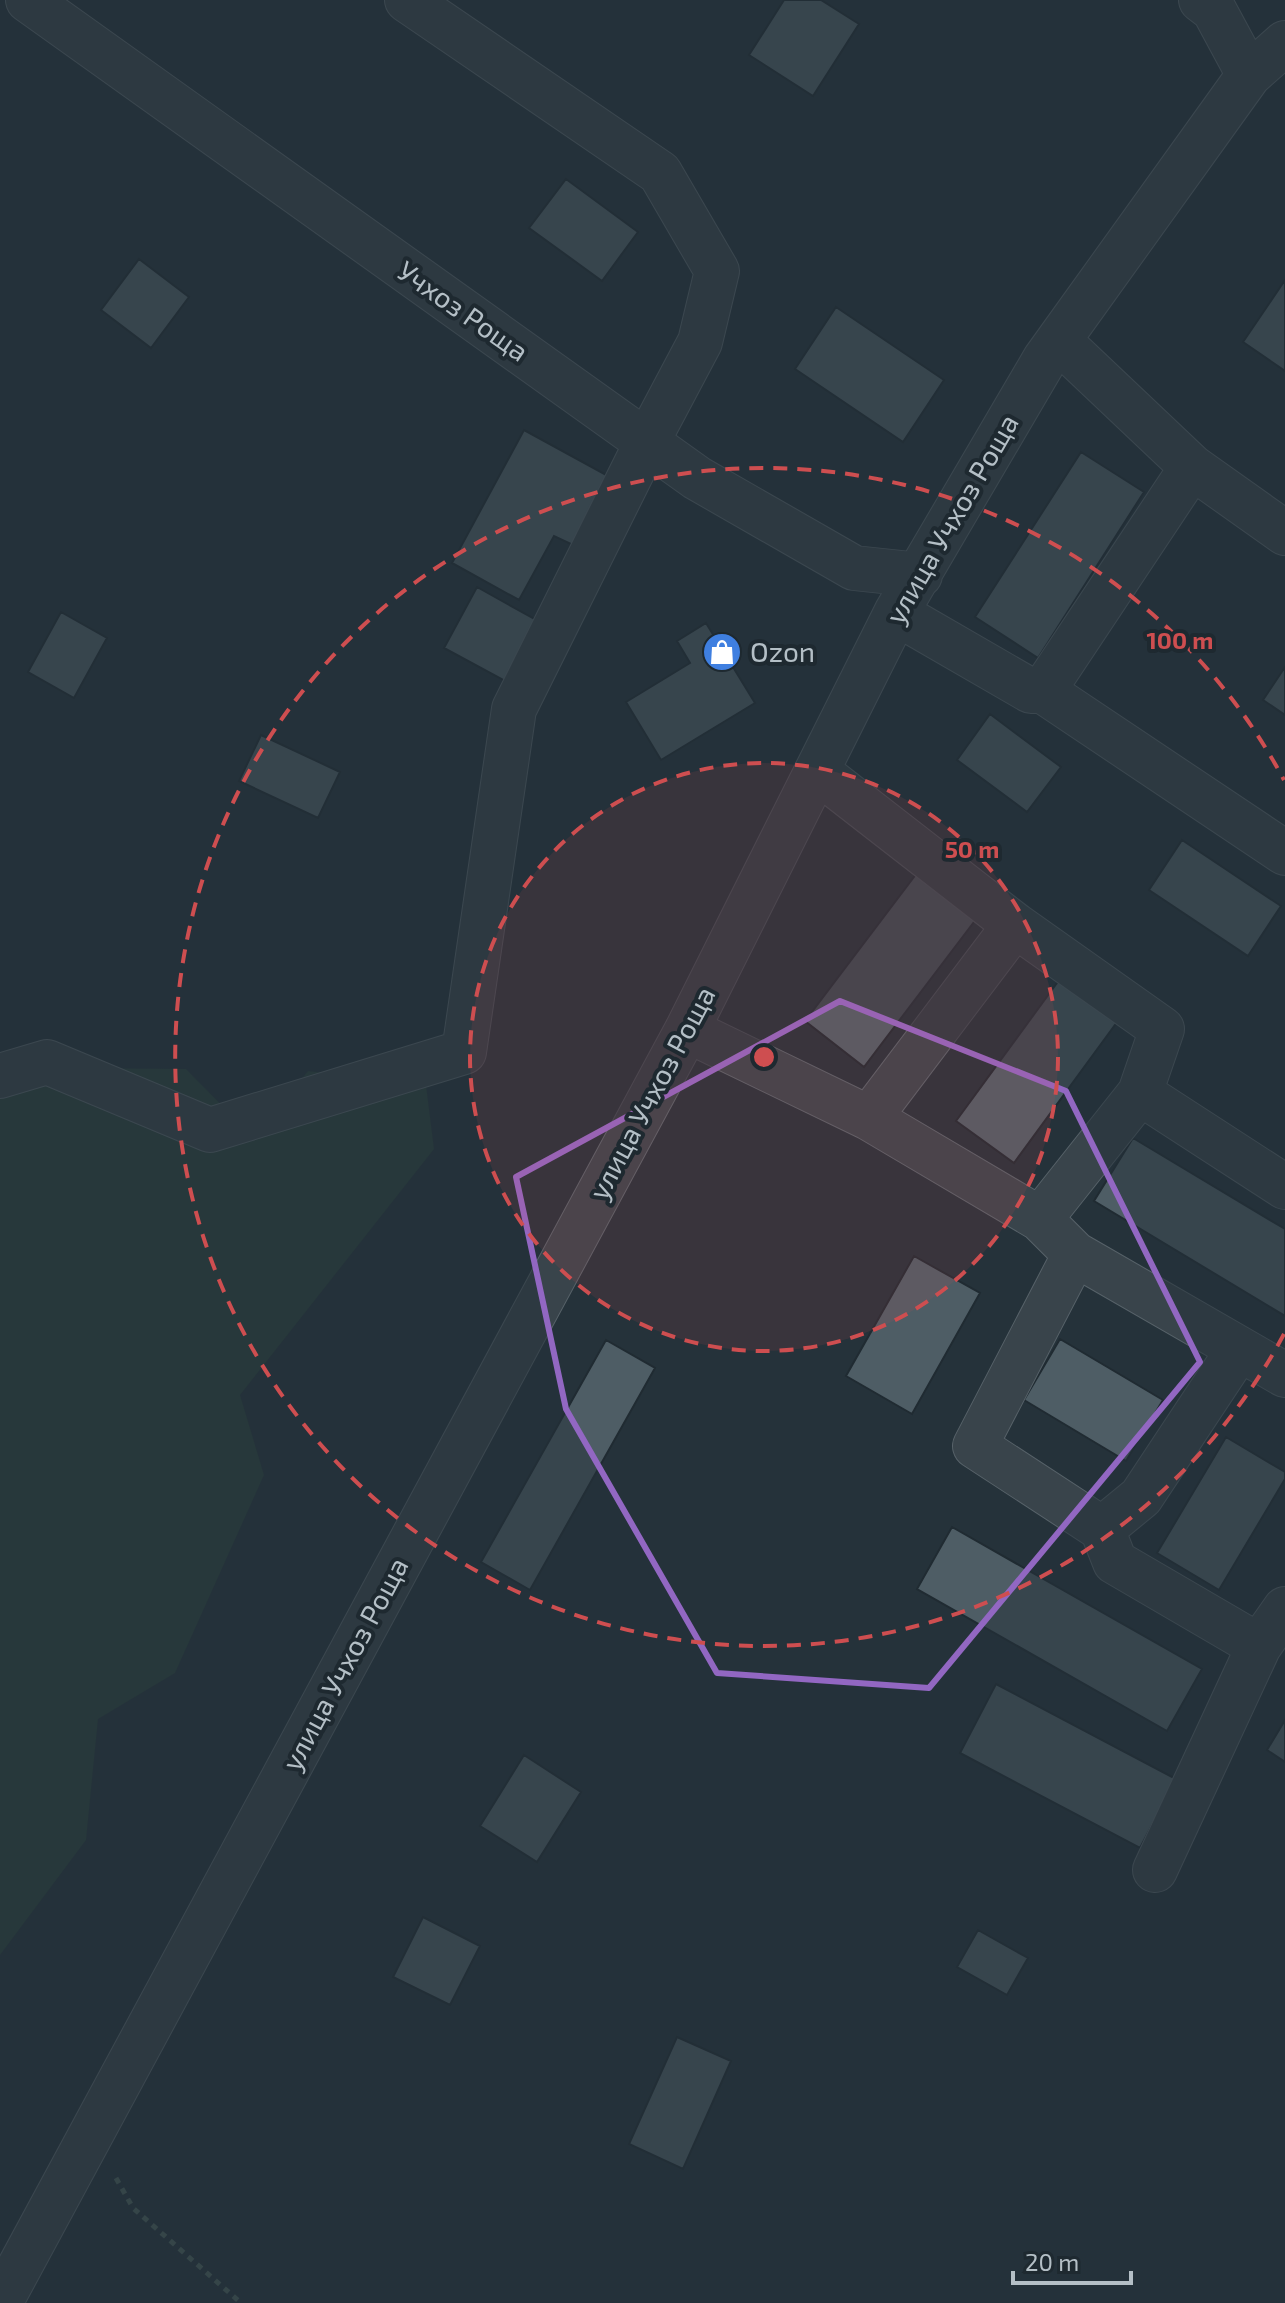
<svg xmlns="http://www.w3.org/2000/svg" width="1285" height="2303" font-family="'Exo 2',sans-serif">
	<rect width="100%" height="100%" fill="#25323a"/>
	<path fill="#2a403c" d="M74 1068 186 1069 254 1138 308 1071 426 1085 434 1149 240 1395 264 1475 175 1673 98 1719 86 1840 0 1955V1089Z"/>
	<path fill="#4e5d65" stroke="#202b32" stroke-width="2" d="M784 0H821L859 24 813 96 749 55Z
		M566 179 638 232 602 281 529 228Z
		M139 259 189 297 151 348 101 310Z
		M1285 280V371L1243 342Z
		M836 307 944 380 903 442 795 369Z
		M524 430 610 477 573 545 554 536 519 600 452 563Z
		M1081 452 1144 492 1038 658 975 617Z
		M477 587 538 621 505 681 444 648Z
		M61 612 107 638 74 698 28 672Z
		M706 623 755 703 661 760 626 702 690 663 677 641Z
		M1285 667V715L1263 700Z
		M990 714 1061 767 1027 812 957 760Z
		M261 735 340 772 318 818 239 781Z
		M1182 840 1281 906 1248 956 1149 890Z
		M920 869 980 914 864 1067 805 1021Z
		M1065 972 1123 1014 1014 1163 956 1121Z
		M1133 1138 1285 1229V1316L1094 1201Z
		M914 1256 980 1293 912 1414 846 1376Z
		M1060 1339 1163 1400 1126 1461 1024 1400Z
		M606 1340 655 1368 530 1590 481 1562Z
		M1226 1437 1285 1472V1479L1219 1590 1157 1553Z
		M952 1527 1202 1669 1167 1731 917 1589Z
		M996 1684 1176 1779 1140 1848 960 1753Z
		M1285 1720V1762L1267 1750Z
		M524 1755 581 1792 537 1862 480 1826Z
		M423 1917 480 1946 450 2005 393 1977Z
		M978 1930 1028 1958 1007 1995 957 1967Z
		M677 2037 731 2061 683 2169 629 2144Z"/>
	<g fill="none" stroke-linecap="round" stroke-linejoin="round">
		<defs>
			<path id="minor" d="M28 0 697 478 854 568 920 575
				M1201 0 1214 10 1249 75
				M1192 467 1285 533
				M896 613 1031 691H1043L1285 853
				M1043 691 1192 467 1059 341
				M817 771 1015 925
				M687 1030 869 1118 1040 1219 1075 1254 1285 1375
				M0 1076 47 1062 210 1130 464 1052 514 709 647 442 700 342 717 271 660 173 407 0
				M869 1118 1015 925 1162 1029 1140 1093
				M1040 1219 1140 1093 1285 1187
				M1075 1254 975 1446 1102 1529 1141 1497 1239 1349
				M1102 1529 1115 1562 1259 1646 1285 1609
				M1155 1870 1259 1646
				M0 2303 687 1030 896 613 1045 359 1249 75 1285 43"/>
		</defs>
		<use href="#minor" stroke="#576269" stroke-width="46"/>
		<path stroke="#495d5a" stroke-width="5" stroke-dasharray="6 6" stroke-linecap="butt" d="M116 2178 133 2208 241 2303"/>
		<use href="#minor" stroke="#39444b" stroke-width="44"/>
	</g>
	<path d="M0 0H1285V2303H0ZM840 1001 1066 1091 1200 1362 929 1688 717 1673 566 1409 516 1177Z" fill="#25323a" fill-opacity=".55" fill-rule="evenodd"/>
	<path fill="none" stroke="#9267c2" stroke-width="6" stroke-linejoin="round" d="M840 1001 1066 1091 1200 1362 929 1688 717 1673 566 1409 516 1177Z"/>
	<circle cx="764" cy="1057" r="294" fill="#ce4e50" fill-opacity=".12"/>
	<g fill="none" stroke="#ce4e50" stroke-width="4" stroke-dasharray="14 10">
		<circle cx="764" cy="1057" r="294"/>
		<path d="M1284 1334A589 589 0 1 1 1284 780"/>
	</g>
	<defs>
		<symbol id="shop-disc" viewBox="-11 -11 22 22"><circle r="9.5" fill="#3f7fe0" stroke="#1e2930"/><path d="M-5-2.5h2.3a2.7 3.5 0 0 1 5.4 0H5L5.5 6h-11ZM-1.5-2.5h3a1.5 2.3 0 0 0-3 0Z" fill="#fff"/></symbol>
	</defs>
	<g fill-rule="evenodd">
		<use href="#shop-disc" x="700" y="630" width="44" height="44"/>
	</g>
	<g text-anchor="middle" stroke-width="8" stroke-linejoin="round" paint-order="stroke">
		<g font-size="28" fill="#b4bfc6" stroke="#1e2930">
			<text transform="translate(463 311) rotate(35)" y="10">Учхоз Роща</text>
			<text transform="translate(952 519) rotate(-60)" y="10">улица Учхоз Роща</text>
			<text transform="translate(652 1093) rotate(-62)" y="10">улица Учхоз Роща</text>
			<text transform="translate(345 1664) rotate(-62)" y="10">улица Учхоз Роща</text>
		</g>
		<g font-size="28" fill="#b4bfc6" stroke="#1e2930" text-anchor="start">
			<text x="750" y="662">Ozon</text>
		</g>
	</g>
	<circle cx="764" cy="1057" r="12" fill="#ce4e50" stroke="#1e2930" stroke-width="4"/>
	<g font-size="24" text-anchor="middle" font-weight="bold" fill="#ce4e50" stroke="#1e2930" stroke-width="8" stroke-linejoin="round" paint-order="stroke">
		<text x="1180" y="649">100 m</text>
		<text x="972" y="858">50 m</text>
	</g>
	<path d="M1013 2271v12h118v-12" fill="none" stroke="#b4bfc6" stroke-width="4"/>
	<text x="1025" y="2271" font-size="24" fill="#b4bfc6" stroke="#1e2930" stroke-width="6" paint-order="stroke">20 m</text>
</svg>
